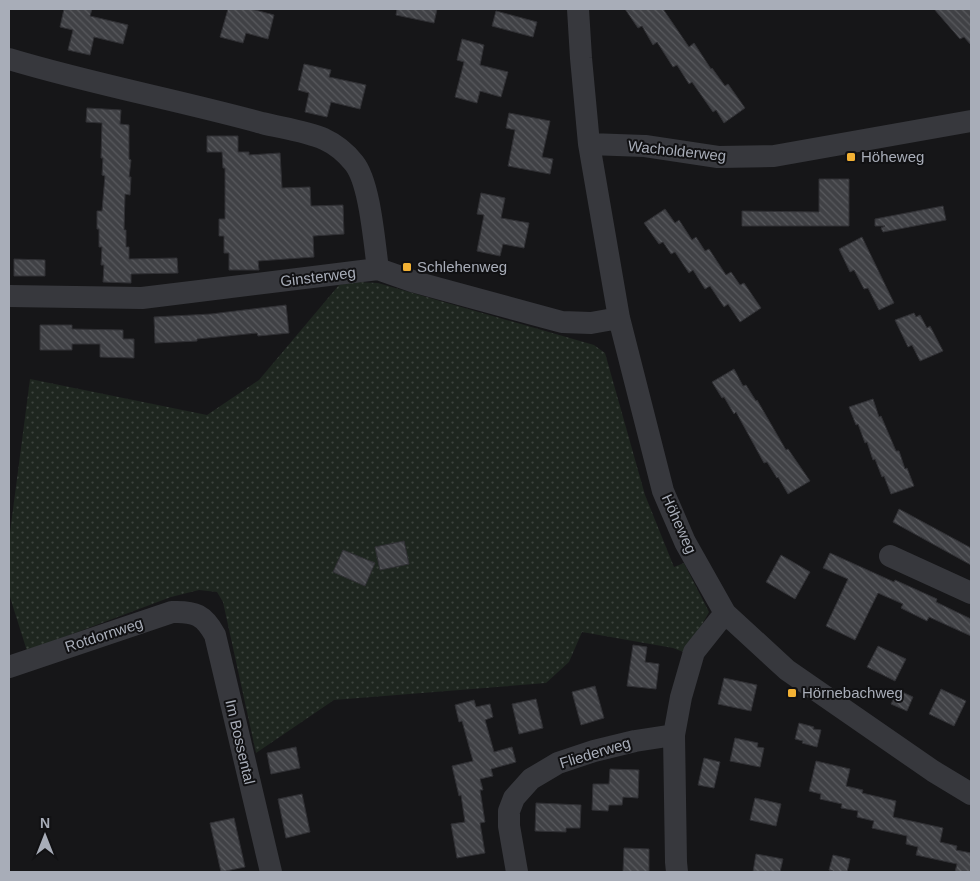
<svg xmlns="http://www.w3.org/2000/svg" width="980" height="881" font-family="Arial,sans-serif">
	<defs>
		<pattern id="grass-dots" width="8" height="8" patternUnits="userSpaceOnUse" patternTransform="scale(1.25)"><rect width="8" height="8" fill="#1e261f"/><path d="M2 2h.1M6 6h.1" fill="none" stroke="#3c433d" stroke-width="1.8" stroke-linecap="round"/></pattern>
		<pattern id="building-back-hatch" width="6" height="6" patternUnits="userSpaceOnUse" patternTransform="scale(1.25)"><rect width="6" height="6" fill="#404145"/><path d="M-1 5l2 2M0 0l6 6M5-1l2 2" fill="none" stroke="#595a5e"/></pattern>
	</defs>
	<rect width="100%" height="100%" fill="#161618"/>
	<path fill="url(#grass-dots)" d="M357 282 378 283 594 345 605 353 645 495 674 567 684 563 709 612 686 653 673 648 582 632 569 662 546 683 334 700 256 753 223 602 217 592 199 590 171 597 27 651 9 594V540L30 379 207 415 259 380 339 285Z"/>
	<path fill="url(#building-back-hatch)" stroke="#303034" d="M64 9H92L90 16 128 25 123 44 94 37 90 55 68 50 73 30 60 27Z
		M228 9H251L274 15 268 39 246 33 243 43 220 37Z
		M397 9H437L434 23 396 15Z
		M625 9H663L689 47 694 43 711 69 712 68 725 86 728 84 745 108 724 123 716 110 713 112 692 82 689 84 677 65 673 67 657 42 653 45 642 26 638 28Z
		M934 9H971V45L964 37 960 39Z
		M496 11 537 22 533 37 492 26Z
		M462 39 484 45 480 65 508 72 501 97 480 91 477 103 455 97 464 62 457 60Z
		M304 64 331 70 329 77 366 85 360 109 331 102 327 117 305 112 309 93 298 90Z
		M87 108 121 110 120 124 129 125V159L131 160 129 177H131L130 195 125 194 124 230H126V247H129V259L177 258 178 273 131 274V283L103 282 104 265H101L102 247H99V229H97V211H102L105 176 102 175 103 158H101L102 123 86 122Z
		M509 113 550 121 542 157 553 159 550 174 508 166 515 130 506 128Z
		M207 136H238V152H249V155L280 153 282 188 310 187 311 206 343 205 344 234 313 236 314 257 258 261 259 270H229V253H224V236H219V219H225V168H223L222 152H207Z
		M819 179H849V226H742V211L819 212Z
		M481 193 505 198 501 218 529 223 524 248 503 244 500 256 477 251 484 215 477 214Z
		M943 206 946 220 883 232 881 228 885 226H875V219Z
		M665 209 675 223 679 220 692 240 696 237 705 251 709 249 726 275 731 272 740 285 744 283 761 308 740 322 728 304 724 307 710 286 705 289 693 270 689 273 675 252 671 254 663 242 659 244 644 223Z
		M862 237 894 303 879 310 868 288 864 289 854 270 850 272 839 249Z
		M14 259 45 260V276H14Z
		M286 305 289 333 258 336 257 333 197 339V341L155 343 154 317 211 314Z
		M914 313 916 317 920 315 927 328 930 326 943 351 920 361 912 345 908 347 895 320Z
		M40 325H72V329L123 330V339H134V358L100 357V344H72V350H40Z
		M734 369 743 386 746 385 756 401 757 400 786 450 788 449 810 481 788 494 778 477 777 478 767 462 764 463 736 412 734 414 724 397 722 398 712 382Z
		M873 399 879 417 881 416 896 451H899L905 469 907 468 914 486 891 494 884 476 882 477 875 459 873 460 867 442 865 443 858 424 856 425 849 407Z
		M899 509 971 548V565L893 522Z
		M404 541 409 564 380 570 375 547Z
		M343 550 375 563 365 586 333 572Z
		M830 553 894 582 895 580 937 599 936 602 971 619V636L929 617 927 621 901 608 903 604 878 593 855 640 826 626 848 579 823 568Z
		M781 555 810 572 795 599 766 582Z
		M633 645 647 647 645 662 659 664 656 689 627 686Z
		M878 646 906 659 895 681 867 667Z
		M724 678 757 685 751 711 718 704Z
		M595 686 604 718 581 725 572 692Z
		M941 689 966 701 954 726 929 714Z
		M898 690 913 697 907 711 891 704Z
		M536 699 543 728 519 734 512 704Z
		M474 700 476 707 490 704 493 717 485 720 494 752 512 747 516 762 491 769 493 776 480 779 483 790H480L485 822 480 823 485 853 457 858 451 824 465 822 461 795 459 796 452 766 473 761 462 721 459 722 455 705Z
		M799 723 814 727 813 729 821 730 817 747 802 743 803 741 795 739Z
		M735 738 758 743 757 747 764 748 760 767 730 761Z
		M296 747 300 768 271 774 267 753Z
		M704 758 720 762 714 788 698 785Z
		M816 761 850 769 846 786 863 790 862 793 896 801 893 817 943 828 940 842 957 846 956 850 971 853V872H955L957 864 916 855 918 847 906 844 907 836 872 828 874 821 857 817 858 811 841 808 842 804 820 799 821 794 809 791Z
		M610 769 639 770 638 798 623 797 622 805H609L608 811 592 810 593 784H609Z
		M302 794 310 832 286 838 278 799Z
		M755 798 781 804 776 826 750 820Z
		M536 803 581 805 580 828H566V832L535 831Z
		M234 818 245 867 221 872 210 823Z
		M624 848 649 849V872H623Z
		M756 854 783 859 780 872H753Z
		M833 855 850 859 847 872H833V871L829 870Z"/>
	<g fill="none" stroke-linecap="round" stroke-linejoin="round">
		<path stroke="#37383d" stroke-width="22" d="M578 9 581 58 589 144 619 318 663 491 685 542 725 613 787 670 933 771 971 794
			M9 59C92 84 178 100 262 123 282 128 305 131 324 139 335 144 346 153 354 163 370 183 374 241 378 269
			M589 144 645 146 718 157 774 156 971 121
			M9 296 142 298 378 269 415 282 562 322 591 323 619 318
			M890 556 971 593
			M9 667 172 612C195 611 204 615 215 635L271 872
			M517 872 509 826V811L514 798 531 779 558 763 594 751 635 741 674 735
			M677 872 676 862 674 735 681 697 694 652 725 613"/>
	</g>
	<g fill="#f2b134" stroke="#111113" stroke-width="2">
		<rect x="846" y="152" width="10" height="10" rx="2.5"/>
		<rect x="402" y="262" width="10" height="10" rx="2.5"/>
		<rect x="787" y="688" width="10" height="10" rx="2.5"/>
	</g>
	<g text-anchor="middle" stroke-width="4" stroke-linejoin="round" paint-order="stroke">
		<g font-size="15" fill="#a8adb8" stroke="#111113">
			<text transform="translate(677 151) rotate(6)" y="5">Wacholderweg</text>
			<text transform="translate(318 277) rotate(-7)" y="5">Ginsterweg</text>
			<text transform="translate(679 524) rotate(66)" y="5">Höheweg</text>
			<text transform="translate(104 635) rotate(-18)" y="5">Rotdornweg</text>
			<text transform="translate(240 742) rotate(77)" y="5">Im Bossental</text>
			<text transform="translate(595 753) rotate(-17)" y="5">Fliederweg</text>
		</g>
		<g font-size="15" fill="#a8adb8" stroke="#111113" text-anchor="start">
			<text x="861" y="162">Höheweg</text>
			<text x="417" y="272">Schlehenweg</text>
			<text x="802" y="698">Hörnebachweg</text>
		</g>
	</g>
	<rect width="980" height="881" fill="none" stroke="#a8adb8" stroke-width="20"/>
	<g transform="translate(45 836)" stroke="#111113" stroke-width="4" paint-order="stroke">
	<path d="M0-4L9 19L0 12L-9 19Z" fill="#a8adb8"/>
	<text y="-8" font-size="14" font-weight="bold" text-anchor="middle" fill="#a8adb8">N</text>
	</g>
</svg>
